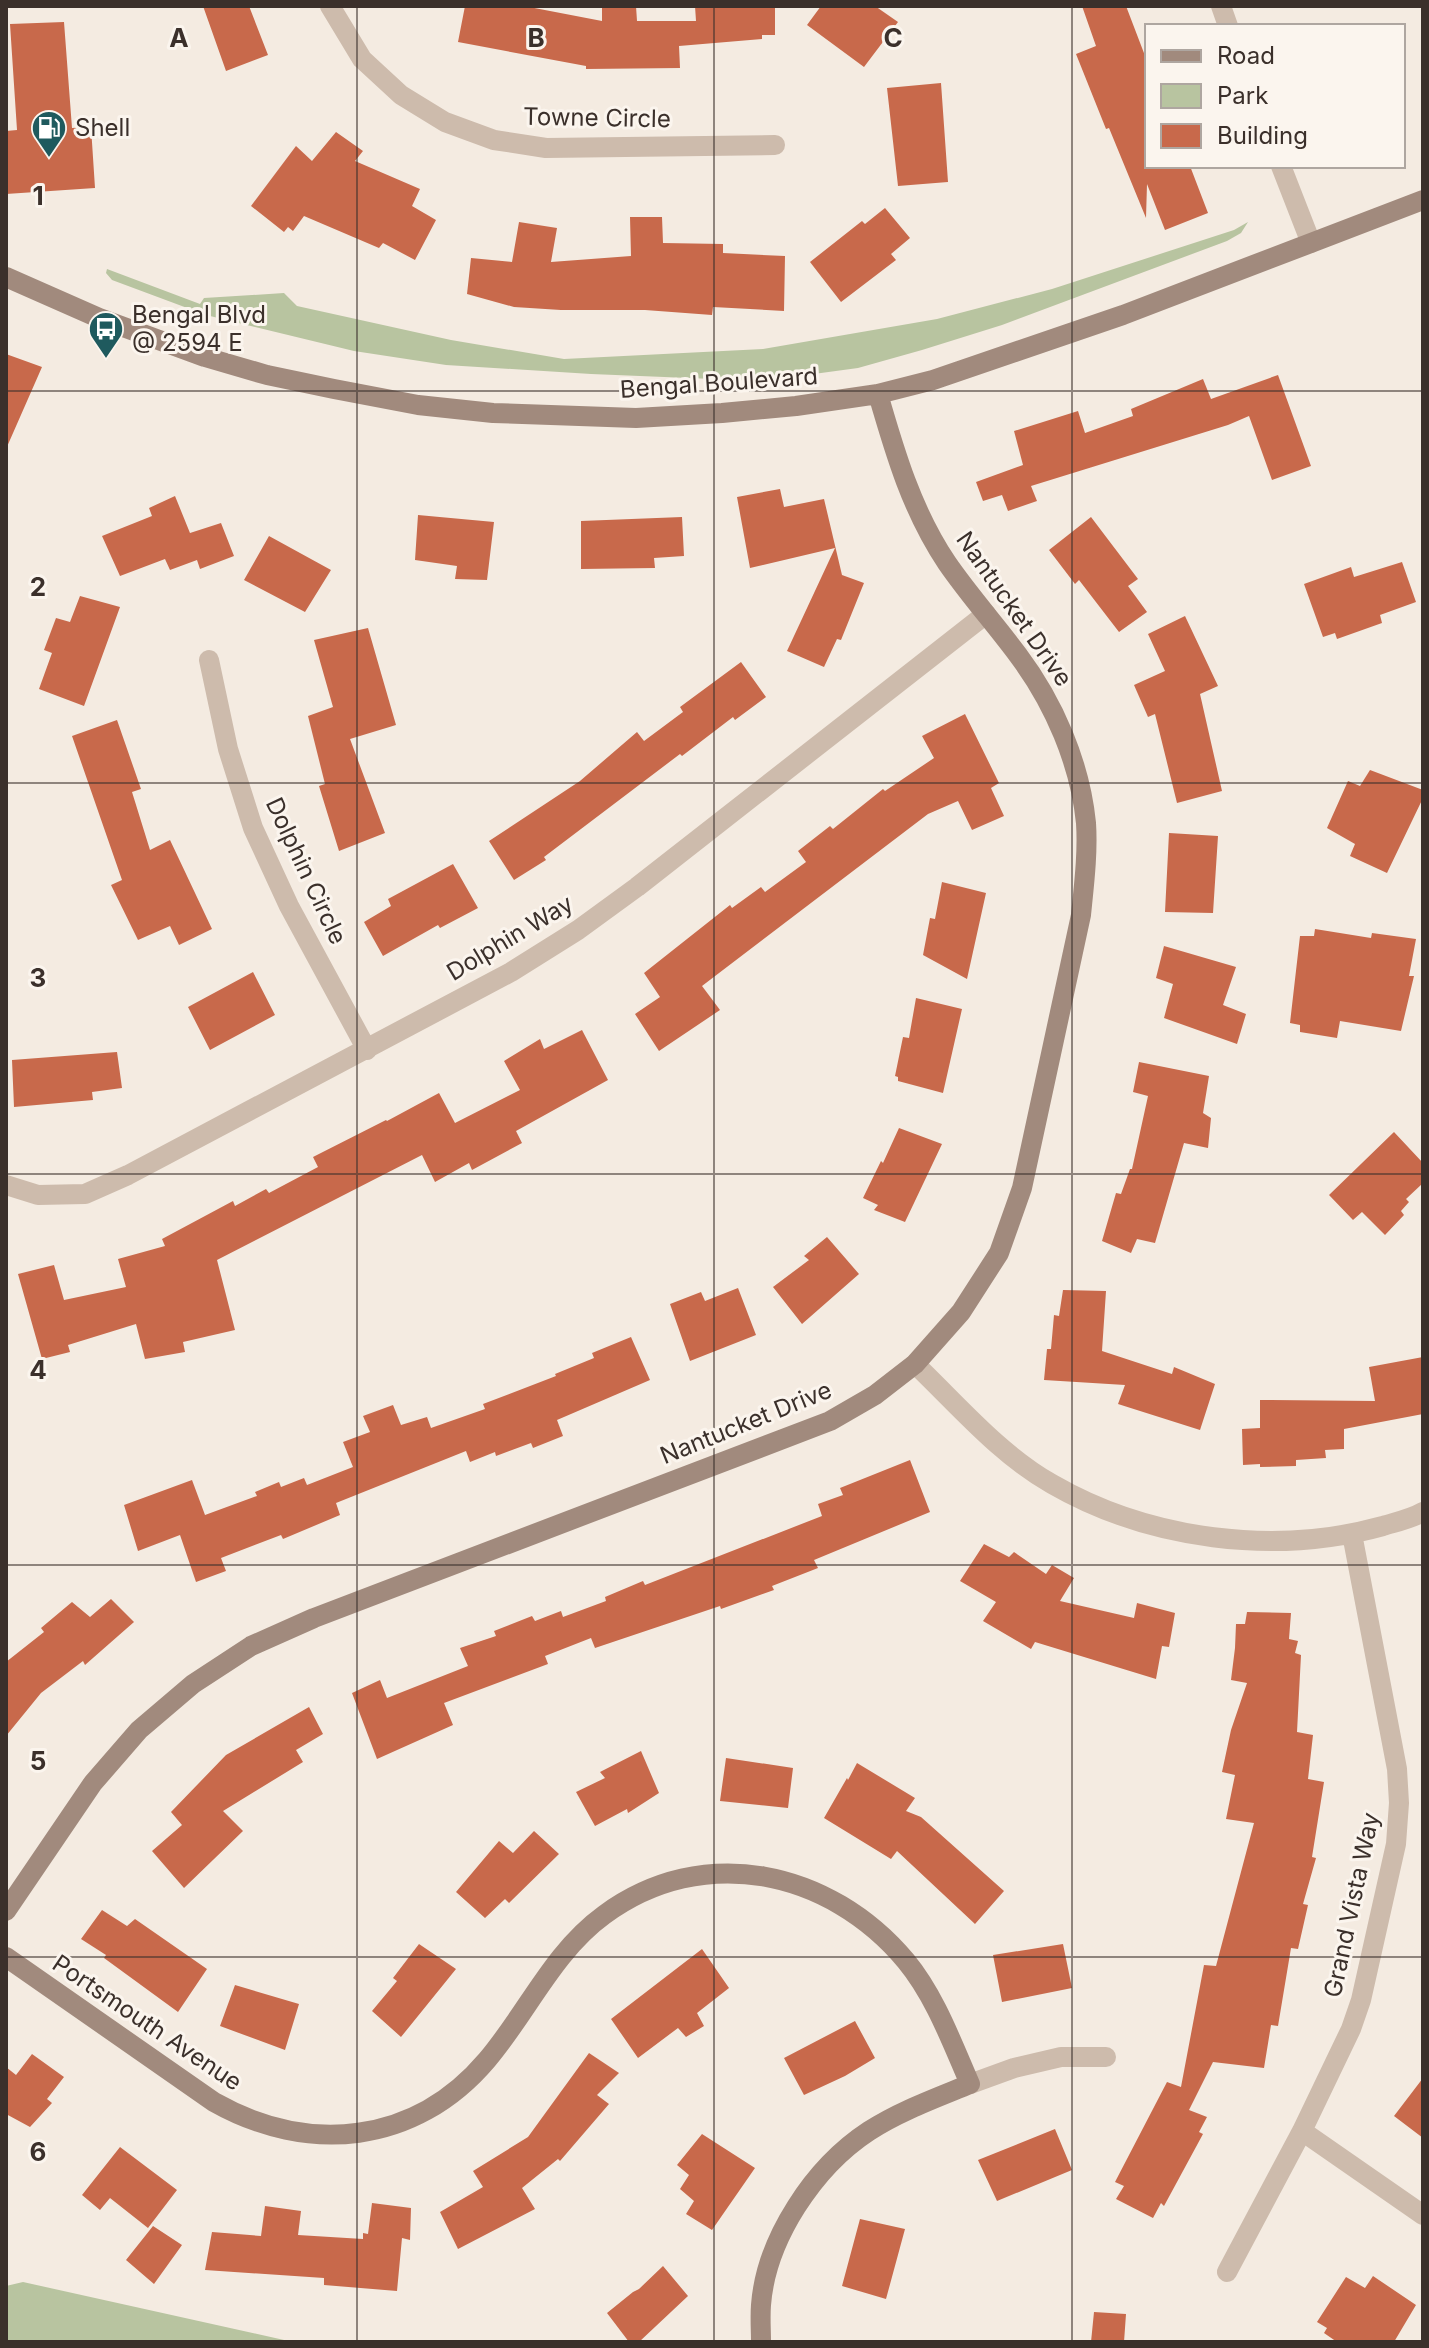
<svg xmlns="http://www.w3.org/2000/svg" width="1429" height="2348" font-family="Inter,sans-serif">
	<rect width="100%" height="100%" fill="#f4ebe1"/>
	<path fill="#b8c4a0" d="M1248 222 1241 233 1227 241 1002 325 922 350 858 368 762 381 591 374 446 365 354 351 206 315 112 280 106 273 107 269 200 304 204 298 284 293 297 306 451 340 564 359 763 349 937 319 1052 289 1234 230Z
		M23 2282 293 2342H6V2286Z"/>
	<path fill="#c8694b" d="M203 6H249L268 55 226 71Z
		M465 6H524L602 21V6H636L637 21H696L695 6H775V35H762V39L679 46 680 68 586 69V66L458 42Z
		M821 6H875L898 22 864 67 807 25Z
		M1082 6H1126L1147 61V166H1190L1208 213 1165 230 1147 184 1146 218 1109 128 1106 129 1076 54 1096 46Z
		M64 22 72 128 91 127 95 188 6 194V131L17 130 10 24Z
		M941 83 948 182 898 186 887 88Z
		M336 132 363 151 355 161 420 189 412 206 436 220 415 260 383 243 379 248 304 216 293 231 288 227 284 232 251 206 296 146 312 161Z
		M885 208 910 238 891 254 896 260 841 302 810 262 862 221 865 224Z
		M630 217H662L663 243 723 244V253L785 256 784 311 713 307 712 315 645 310H561L514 307 467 294 471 258 512 262 519 222 557 228 551 262 631 256Z
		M6 354 42 367 6 449Z
		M1278 375 1311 466 1272 480 1249 416 1228 425 1031 486 1037 501 1008 511 1002 495 983 501 976 482 1023 465 1014 431 1078 411 1085 433 1133 416 1131 409 1203 379 1211 399Z
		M780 489 784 507 824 499 842 575 864 583 841 640 837 639 824 667 787 651 835 548 750 568 737 497Z
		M175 496 190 533 221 523 234 556 200 569 197 560 170 570 165 559 120 576 102 536 152 516 149 508Z
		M418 515 494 522 487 580 455 579 457 566 415 560Z
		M682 517 684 556 654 558 655 568 581 569V521Z
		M1091 517 1138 579 1128 586 1147 612 1119 632 1079 580 1075 584 1049 550Z
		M269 536 331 570 305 612 244 580Z
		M1402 562 1416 602 1380 615 1382 623 1337 639 1335 633 1323 637 1304 584 1351 567 1354 577Z
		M80 596 120 607 84 706 39 689 52 653 44 650 56 618 70 622Z
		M1185 616 1218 686 1200 694 1222 791 1177 803 1155 714 1148 717 1134 685 1165 671 1148 634Z
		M368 628 396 725 350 739 385 833 339 851 319 786 325 784 308 716 333 707 314 640Z
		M741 662 766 697 735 720 733 717 682 756 680 754 544 857 546 860 514 880 489 841 580 781 637 732 644 741 683 712 680 707Z
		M965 714 999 783 991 788 1004 816 972 830 958 801 928 814 702 986 720 1010 659 1051 635 1014 660 997 644 973 730 905 732 908 761 887 765 892 806 862 798 851 830 826 833 829 883 789 885 791 934 758 922 736Z
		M117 720 141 789 132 792 150 850 170 840 212 929 179 945 170 926 138 940 111 885 122 880 72 736Z
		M1370 770 1423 790V798L1387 873 1350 856 1355 844 1327 828 1348 781 1360 786Z
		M1169 833 1218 836 1213 913 1165 912Z
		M453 864 478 908 440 928 438 925 383 956 364 922 391 906 388 899Z
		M942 882 986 893 967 979 923 955 930 918 935 919Z
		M1315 929 1371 938 1372 933 1416 939 1409 976H1414L1401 1031 1340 1021 1337 1038 1300 1032V1025L1290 1023 1300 936H1314Z
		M1164 946 1236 967 1223 1005 1246 1014 1237 1044 1164 1018 1173 984 1156 978Z
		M253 972 275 1015 210 1050 188 1007Z
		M916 998 962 1009 943 1093 898 1081V1077L895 1076 903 1037 909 1038Z
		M582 1030 608 1080 516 1131 522 1143 472 1170 469 1163 435 1182 422 1155 217 1260 235 1330 183 1342 185 1352 145 1359 136 1324 68 1345 70 1352 42 1359 18 1274 54 1265 64 1300 126 1287 118 1259 165 1246 162 1239 233 1201 235 1206 266 1189 269 1193 318 1167 313 1157 386 1120 387 1121 439 1093 455 1123 520 1090 504 1061 540 1039 544 1049Z
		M117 1052 122 1088 92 1092 93 1100 14 1107 12 1060Z
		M1139 1062 1209 1076 1203 1113 1211 1118 1208 1148 1184 1143 1155 1243 1137 1239 1131 1253 1102 1241 1116 1193 1121 1194 1130 1169H1132L1148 1096 1133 1092Z
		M899 1128 942 1144 905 1222 874 1210 878 1205 863 1198 881 1161 883 1163Z
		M1394 1132 1423 1163V1183L1406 1199 1409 1202 1401 1211 1404 1215 1385 1235 1362 1212 1353 1220 1329 1195Z
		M827 1237 859 1274 802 1324 773 1287 809 1260 804 1256Z
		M738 1288 756 1335 690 1361 670 1304 701 1292 705 1301Z
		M1063 1290 1106 1291 1102 1351 1172 1374 1174 1367 1215 1384 1200 1430 1118 1404 1125 1385 1044 1380 1047 1349H1051L1054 1315 1059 1316Z
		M631 1337 650 1380 557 1420 563 1436 533 1448 531 1443 496 1456 495 1452 470 1462 466 1451 336 1503 340 1515 283 1539 281 1535 221 1558 226 1571 196 1582 180 1535 138 1551 124 1505 192 1480 205 1515 257 1496 255 1492 279 1482 281 1487 304 1478 307 1485 353 1467 343 1442 370 1432 363 1416 393 1405 401 1425 427 1417 431 1428 485 1409 483 1404 556 1376 555 1374 594 1358 592 1353Z
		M1423 1357V1414L1344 1429V1449L1325 1450 1326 1458 1296 1460V1466L1260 1467V1464L1243 1465 1242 1429 1260 1428V1400L1375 1401 1369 1367Z
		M910 1460 930 1512 814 1560 818 1568 772 1586 774 1590 721 1609 720 1606 595 1648 591 1638 545 1656 548 1664 444 1703 453 1725 377 1759 352 1693 380 1680 387 1698 468 1666 460 1648 496 1636 494 1631 532 1616 535 1621 561 1611 563 1617 606 1601 605 1597 643 1581 645 1585 822 1516 818 1504 843 1495 840 1488Z
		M984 1544 1009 1557 1014 1552 1046 1574 1052 1565 1074 1578 1060 1601 1134 1618 1137 1603 1175 1613 1169 1647 1162 1646 1156 1679 1035 1642 1031 1649 983 1621 996 1602 960 1581Z
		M111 1599 134 1622 85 1665 83 1661 41 1693 6 1736V1662L44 1632 41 1628 72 1602 90 1617Z
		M1247 1612 1291 1613 1289 1639 1298 1641 1295 1653 1301 1655 1297 1732 1313 1735 1308 1779 1324 1782 1312 1857 1316 1858 1303 1904 1308 1905 1298 1949 1291 1948 1278 2026 1271 2025 1264 2068 1213 2062 1189 2110 1207 2117 1199 2132 1203 2134 1164 2206 1161 2203 1153 2218 1116 2199 1124 2186 1115 2182 1167 2082 1181 2087 1204 1965 1216 1966 1254 1823 1226 1819 1235 1775 1222 1772 1231 1730 1247 1683 1231 1680 1235 1648 1236 1624H1245Z
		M309 1707 323 1734 296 1750 303 1762 223 1811 243 1831 184 1888 152 1851 182 1825 171 1812 226 1755Z
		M641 1751 659 1793 628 1813 627 1809 595 1826 576 1792 605 1778 600 1772Z
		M726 1758 793 1768 788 1808 720 1801Z
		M857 1763 915 1798 906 1811 921 1817 1004 1891 975 1924 897 1851 891 1859 824 1818 847 1778 848 1780Z
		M534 1831 559 1854 509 1903 505 1899 485 1918 456 1892 499 1841 513 1853Z
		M102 1910 127 1926 135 1919 207 1969 178 2012 104 1958 106 1955 81 1939Z
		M419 1944 456 1969 401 2037 372 2011 397 1981 393 1978Z
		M1063 1944 1072 1988 1002 2002 993 1955Z
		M702 1949 729 1988 697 2013 704 2026 686 2037 678 2028 638 2058 611 2019Z
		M235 1985 299 2004 285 2050 220 2026Z
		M855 2021 875 2058 845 2076 804 2095 784 2058Z
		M589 2053 619 2073 597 2095 609 2104 560 2161 558 2159 522 2188 535 2209 458 2249 440 2212 483 2187 473 2171 528 2137Z
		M32 2054 64 2077 47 2099 52 2103 30 2127 6 2114V2067L16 2075Z
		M1423 2078V2138L1394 2116Z
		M1055 2129 1072 2170 997 2201 978 2160Z
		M702 2134 755 2168 712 2230 686 2214 694 2201 680 2189 689 2175 677 2165Z
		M120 2147 177 2190 148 2228 110 2198 100 2210 82 2195Z
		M372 2203 411 2208 410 2240 402 2238 397 2291 324 2285V2278L205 2270 212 2232 261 2236 265 2206 301 2211 298 2235 363 2239V2233L368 2234Z
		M860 2219 905 2229 886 2299 842 2286Z
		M153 2226 182 2245 154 2284 126 2260Z
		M663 2266 688 2296 639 2342H629L607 2313 633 2292 639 2289Z
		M1373 2276 1416 2305 1394 2342H1337L1324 2333 1327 2328 1317 2322 1346 2277 1365 2288Z
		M1094 2312 1126 2314 1124 2342H1091Z"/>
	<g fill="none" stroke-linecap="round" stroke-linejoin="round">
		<path stroke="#cdbbac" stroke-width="20" d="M330 6 362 59 401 95 445 122 494 140 546 148 775 145
			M1221 6 1228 26
			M1281 166 1311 243
			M209 660 228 749 253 828 289 906 367 1050
			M6 1185 38 1195 85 1194 128 1175 511 972 578 930 637 887 986 614
			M915 1364C958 1405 999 1454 1052 1484 1149 1540 1275 1556 1383 1526 1396 1522 1411 1519 1423 1512
			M970 2084 1014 2068 1061 2057H1106
			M1302 2131 1423 2215
			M1227 2272 1302 2131 1351 2029 1361 2000 1396 1844 1399 1803 1397 1769 1352 1534"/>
		<path stroke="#a18a7d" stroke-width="20" d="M6 277 99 318 205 357 267 375 334 389 418 405 493 413 636 418 722 413 796 406 878 394 933 380 1123 315 1423 200
			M6 1911 93 1783 139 1730 193 1684 251 1646 314 1618 830 1421 875 1395 915 1364 961 1312 999 1253 1022 1188 1081 915C1084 885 1088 853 1086 823 1080 763 1054 703 1018 655 995 624 969 595 947 563 912 511 895 453 878 394
			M6 1957 214 2102C308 2155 415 2145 487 2060 527 2013 553 1952 604 1915 703 1842 830 1870 906 1961 935 1996 952 2043 970 2084 936 2098 900 2111 869 2131 814 2167 766 2239 761 2305 760 2317 761 2330 761 2342"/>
	</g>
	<path fill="none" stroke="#3b302b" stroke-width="2" stroke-opacity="0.55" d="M357 6V2342M714 6V2342M1072 6V2342M6 391H1423M6 783H1423M6 1174H1423M6 1565H1423M6 1957H1423"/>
	<defs>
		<symbol id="fuel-pin" viewBox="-11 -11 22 30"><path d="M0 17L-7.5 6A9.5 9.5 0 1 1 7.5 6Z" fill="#1f5a5e" stroke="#fbf5ee"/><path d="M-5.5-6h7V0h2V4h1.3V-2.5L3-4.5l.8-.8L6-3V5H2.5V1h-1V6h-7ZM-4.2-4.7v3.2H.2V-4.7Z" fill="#fff"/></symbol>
		<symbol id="bus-pin" viewBox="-11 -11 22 30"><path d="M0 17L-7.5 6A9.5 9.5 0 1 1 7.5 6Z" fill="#1f5a5e" stroke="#fbf5ee"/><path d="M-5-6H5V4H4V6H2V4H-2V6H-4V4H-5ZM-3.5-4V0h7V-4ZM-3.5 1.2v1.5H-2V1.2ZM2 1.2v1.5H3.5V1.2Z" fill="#fff"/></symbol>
	</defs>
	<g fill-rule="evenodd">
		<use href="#fuel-pin" x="29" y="108" width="40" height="54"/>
		<use href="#bus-pin" x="86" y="309" width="40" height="54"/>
	</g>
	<g text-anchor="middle" stroke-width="6" stroke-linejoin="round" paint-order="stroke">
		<g font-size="24" fill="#3b302b" stroke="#fbf5ee">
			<text transform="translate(597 118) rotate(1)" y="8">Towne Circle</text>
			<text transform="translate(719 383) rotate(-4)" y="8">Bengal Boulevard</text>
			<text transform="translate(1014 609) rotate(55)" y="8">Nantucket Drive</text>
			<text transform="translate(306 871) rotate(65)" y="8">Dolphin Circle</text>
			<text transform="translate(510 938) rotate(-31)" y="8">Dolphin Way</text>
			<text transform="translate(746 1423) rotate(-22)" y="8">Nantucket Drive</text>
			<text transform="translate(1352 1905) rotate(-78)" y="8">Grand Vista Way</text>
			<text transform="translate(147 2023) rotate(34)" y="8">Portsmouth Avenue</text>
		</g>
		<g font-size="24" fill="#3b302b" stroke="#fbf5ee" text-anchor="start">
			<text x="75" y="136">Shell</text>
			<text x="132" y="323">Bengal Blvd<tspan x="132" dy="28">@ 2594 E</tspan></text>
		</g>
	</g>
	<g font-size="26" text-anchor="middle" font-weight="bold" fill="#3b302b" stroke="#fbf5ee" stroke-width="6" stroke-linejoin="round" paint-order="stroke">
		<text x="179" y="47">A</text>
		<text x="536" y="47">B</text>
		<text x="893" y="47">C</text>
		<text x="38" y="205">1</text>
		<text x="38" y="596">2</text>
		<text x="38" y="987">3</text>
		<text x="38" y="1379">4</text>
		<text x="38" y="1770">5</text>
		<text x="38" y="2161">6</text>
	</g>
	<rect width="1429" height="2348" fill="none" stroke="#3b302b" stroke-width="16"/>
	<rect x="1145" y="24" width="260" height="144" fill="#fbf5ee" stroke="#aea6a0" stroke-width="2"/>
	<rect x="1161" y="50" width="40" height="12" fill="#a18a7d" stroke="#aea6a0" stroke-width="2"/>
	<text x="1217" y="64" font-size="24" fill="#3b302b">Road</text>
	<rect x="1161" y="84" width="40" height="24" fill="#b8c4a0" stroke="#aea6a0" stroke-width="2"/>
	<text x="1217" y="104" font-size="24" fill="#3b302b">Park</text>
	<rect x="1161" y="124" width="40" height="24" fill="#c8694b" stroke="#aea6a0" stroke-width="2"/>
	<text x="1217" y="144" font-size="24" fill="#3b302b">Building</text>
</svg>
